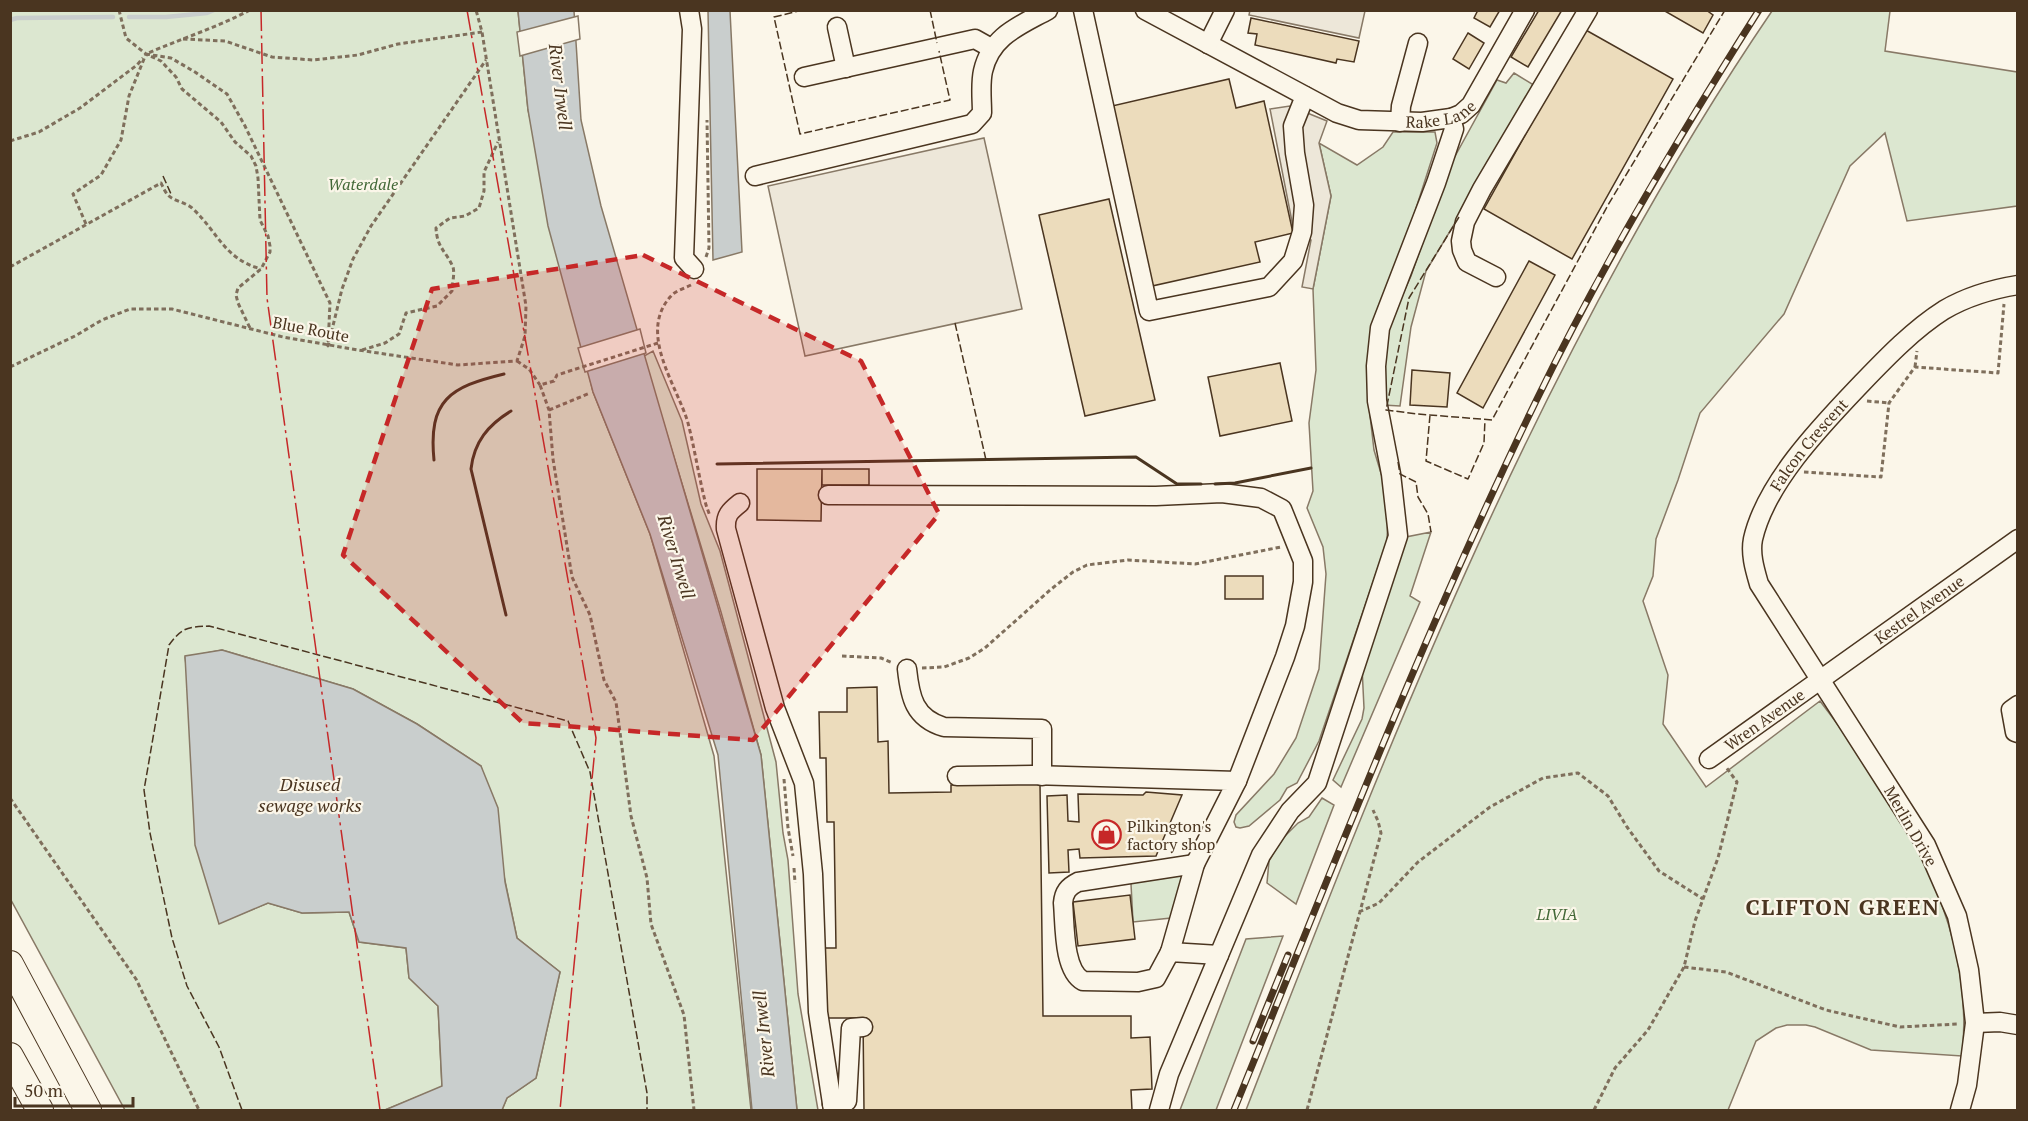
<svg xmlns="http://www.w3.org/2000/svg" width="2028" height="1121" font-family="'PT Serif',serif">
	<rect width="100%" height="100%" fill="#fbf6e9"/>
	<path fill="#dce7d0" stroke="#887966" stroke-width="1.5" d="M10 11H518L528 110 593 392 650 534 714 756 751 1110H502L507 1098 536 1078 560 972 517 938 481 766 417 724 353 689 222 650 185 657 219 923 268 903 302 913 349 912 359 942 406 948 409 978 438 1006 442 1087 385 1110H125L11 900Z
		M1772 11H1890L1885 51 2017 72V206L1907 221 1885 133 1850 166 1784 314 1700 413 1678 480 1656 539 1653 576 1643 601 1668 675 1663 724 1706 787 1820 701C1898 803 1977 921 1962 1056L1871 1050 1815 1027 1806 1025H1787L1776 1028 1756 1041 1728 1110H1246C1393 731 1542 349 1772 11Z
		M1514 73 1537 87 1426 271 1411 327 1400 406 1383 405 1381 392 1387 329 1411 276 1448 169 1497 80 1506 83Z
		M1393 132H1435L1437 143 1411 224 1378 308 1370 341 1367 371 1368 398 1374 450 1383 480 1388 513 1387 541 1319 741 1297 783 1287 788 1280 800 1249 826 1240 828 1236 827 1234 822 1236 815 1274 774 1296 738 1319 669 1326 574 1323 547 1307 508 1313 491 1309 423 1316 370 1313 289 1331 196 1319 143 1357 165 1383 147Z
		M653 351 682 421 701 504 720 551 776 762 783 833 788 860 798 994 818 1110H797L761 755 721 612 649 375 644 356Z
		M1431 532 1410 596 1420 602 1341 787 1333 780 1362 719 1364 708 1362 667 1406 537Z
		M1322 798 1334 805 1296 904 1267 883 1269 861 1280 841 1298 823 1309 817Z
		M1184 875 1171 918 1133 922 1131 884 1133 881Z
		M1283 936 1216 1110H1180L1246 939Z"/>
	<path fill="#ede7d9" stroke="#887966" stroke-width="1.5" d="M1250 10H1365V11L1359 38 1249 15Z
		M1290 106 1327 121 1319 143 1331 196 1313 289 1302 287 1311 240 1295 237 1270 109Z
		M984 138 1022 309 805 356 768 186Z"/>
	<path fill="#c9cecd" stroke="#887966" stroke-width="1.5" d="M518 11H574L581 120 601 206 761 755 797 1110H752L718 755 650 534 593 392 571 311 548 226 528 110Z
		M708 11H730L742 252 713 260Z
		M222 650 353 689 417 724 481 766 498 808 505 882 517 938 560 972 536 1078 507 1098 502 1110H385L442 1086 438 1006 409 978 406 948 359 942 349 912 302 913 268 903 219 924 195 845 185 656Z"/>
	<path fill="#fbf6e9" stroke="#887966" stroke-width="1.5" d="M578 16 580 39 520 56 517 32Z
		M640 329 646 353 585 372 578 348Z"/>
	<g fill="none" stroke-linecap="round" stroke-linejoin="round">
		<path stroke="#c9cecd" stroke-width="4.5" d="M129 17H166L207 13 214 10
			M10 20 17 18 113 17"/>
	</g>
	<path fill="#ecdcbc" stroke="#4a3520" stroke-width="1.5" d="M1478 10H1500L1490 27 1474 18Z
		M1539 10H1562L1528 67 1511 57Z
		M1663 10H1706L1713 15 1703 33Z
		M1251 18 1359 41 1354 62 1337 59 1336 63 1255 45 1257 34 1248 33Z
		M1584 29 1673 79 1572 259 1484 209Z
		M1468 33 1484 43 1469 69 1453 59Z
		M1229 79 1236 108 1264 101 1293 233 1255 242 1260 262 1152 286 1112 106Z
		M1109 199 1155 400 1085 416 1039 215Z
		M1529 261 1555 275 1483 408 1457 393Z
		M1280 363 1292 421 1220 436 1208 377Z
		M1412 370 1450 373 1447 407 1410 405Z
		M757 469H822L821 521 757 520Z
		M822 469H869V485H822Z
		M1225 576H1263V599H1225Z
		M877 687 878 742 888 741 889 793 951 792V785L1040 784 1043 1016H1131V1038L1150 1037 1152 1089 1131 1090 1132 1110H864L863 1018H825L824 948H836L834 822H827L826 758H820L819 712H847V688Z
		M1146 792 1182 795 1156 856 1080 858 1079 849 1068 850 1069 872 1049 873 1047 796 1067 795 1068 821 1079 822 1078 794 1143 795Z
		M1130 895 1135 939 1078 946 1073 902Z"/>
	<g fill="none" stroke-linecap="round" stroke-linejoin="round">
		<defs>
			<g id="minor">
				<path d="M689 10 692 29 684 258 694 269"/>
				<path d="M1083 10 1149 311 1269 287 1293 261 1302 232 1304 205 1295 153 1293 126 1305 96"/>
				<path id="s1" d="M1145 10 1337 113 1359 120 1422 122 1451 118 1461 114 1471 105 1525 10"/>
				<path d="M837 27 846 68"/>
				<path d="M1208 44 1225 10"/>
				<path d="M804 77 975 39 991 48"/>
				<path d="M1400 122 1401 106 1418 43"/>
				<path d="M755 176 972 124 982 113C982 100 980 84 983 71 991 36 1019 26 1048 10"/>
				<path d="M1496 277 1467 262 1462 250 1461 241 1465 222 1482 189 1588 10"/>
				<path d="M828 495 1156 496 1222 493 1261 498 1282 509 1303 561V582L1295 626 1285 657 1237 781"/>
				<path d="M740 503C730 511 725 515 726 529L775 708 804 783 813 874 818 1012 833 1110"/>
				<path d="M907 669C910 697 914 718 944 727L1042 729V776"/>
				<path d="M2018 705 2011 710 2015 732 2018 733"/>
				<path id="s2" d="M1709 759 2018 539"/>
				<path d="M957 776 1032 775 1237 781 1195 864 1170 952"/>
				<path d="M1195 864 1078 882C1068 887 1064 892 1063 903 1065 924 1063 970 1083 981L1138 982 1156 978 1170 952 1219 955"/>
				<path d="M1975 1023 2000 1022 2018 1025"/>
				<path d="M832 1104 847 1101 851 1028 863 1027"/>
				<path d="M1159 1110 1169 1074 1261 855 1290 811 1317 783 1398 536 1391 474 1377 401 1376 366 1380 328 1436 183 1454 129 1451 118"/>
				<path id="s3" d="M1960 1110 1967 1085 1975 1023 1969 970 1957 916 1926 845 1759 584C1755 570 1750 554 1753 539 1766 482 1823 424 1862 383 1887 357 1914 329 1944 310 1966 297 1993 289 2018 285"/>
			</g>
			<path id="highway" d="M10 964 88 1110
				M10 1056 40 1110"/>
		</defs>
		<use href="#minor" stroke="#4a3520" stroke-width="21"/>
		<use href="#highway" stroke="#4a3520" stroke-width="28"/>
		<path stroke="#7f6f5c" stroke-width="3" stroke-dasharray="4.5 3" stroke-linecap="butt" d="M119 10 126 38 146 54 161 61 176 77 182 89 221 122 235 142 251 156 256 166 258 178 260 220 268 236 270 246V252L261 269 238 288 236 295 238 303 250 328
			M250 10C216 28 180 39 146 54L171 58 195 72 227 94 245 126 330 303 328 346 342 289 353 259 371 226 486 60
			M183 39 225 41 272 57 313 60 358 55 398 44 482 32
			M10 141 39 132 80 108 137 65 143 58
			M86 224 73 194 101 175 121 140 129 96 146 54
			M706 257 709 248 707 120
			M10 267 161 183C163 187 165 192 168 195 173 201 185 202 192 208 219 233 223 258 261 269
			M691 285C685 288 675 291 671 296 637 333 677 385 688 423 695 450 699 478 706 505L710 516
			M658 343 557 375 554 381 540 385 549 410 553 459 572 577 590 615 604 680 616 702 631 816 647 878 651 924 684 1015 694 1110
			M362 350 385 343 399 334 406 313 437 306 452 291C452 284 455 274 453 267 446 251 437 248 436 228L450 218 465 216 479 208 484 191V172L498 142
			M517 361 529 369 540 385
			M10 367 75 336 102 320 130 309H172L283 337 358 350 458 365 517 361 525 336 526 306 482 32 476 10
			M1915 367 1917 351
			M1867 401 1889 403
			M549 410 590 393
			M1804 472 1881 477 1889 403 1915 367 1998 373 2004 304
			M842 656 881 658 893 663
			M922 668 944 667 969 658 985 648 1050 590 1073 572 1087 565 1128 560 1195 564 1281 547
			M784 779 788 828 793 856
			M10 798 136 979 199 1110
			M794 868 795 883
			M1359 912 1379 903 1418 862 1490 807 1543 778 1578 773 1608 796 1627 827 1659 871 1703 899
			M1684 967 1726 972 1826 1010 1900 1027 1958 1024
			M1307 1110 1381 833 1378 821 1373 810
			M1594 1110 1615 1068 1648 1030 1684 967 1695 921 1718 858 1737 782 1726 767"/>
		<use href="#minor" stroke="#fbf6e9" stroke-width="18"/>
		<use href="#highway" stroke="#fbf6e9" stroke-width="26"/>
		<defs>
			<path id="rail" d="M1253 1041 1288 955
				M1234 1110C1331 872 1424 631 1537 399 1602 265 1679 136 1759 10"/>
		</defs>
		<use href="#rail" stroke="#4a3520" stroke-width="7"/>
		<use href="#rail" stroke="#fbf6e9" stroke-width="4.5" stroke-dasharray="14" stroke-linecap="butt"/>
		<path stroke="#4a3520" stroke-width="1.5" stroke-dasharray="8 3" stroke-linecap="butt" d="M803 10 774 17 800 134 950 100 939 51
			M930 10 937 43
			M163 176 171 194
			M1459 217 1409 298 1386 410 1417 414 1492 420 1608 205 1725 10
			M955 323 986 460
			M1430 415 1426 461 1468 479 1484 443 1485 419
			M1398 462 1400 474 1416 482 1418 497 1428 514 1431 532
			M242 1110 219 1047 187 986 172 938 150 833 144 790 169 645C182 627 188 627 209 626L568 721 590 772 647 1093V1110"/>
		<path stroke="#4a3520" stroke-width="3" d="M434 460C428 400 450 387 504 374
			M717 464 1136 457 1177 484H1201
			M1215 484 1235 483 1311 468
			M506 615 471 469C474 442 488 425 511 411"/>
		<path stroke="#c62828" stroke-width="1.5" stroke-dasharray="21 4.5 3 4.5" stroke-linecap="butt" d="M261 10 267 298 380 1110
			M467 10 596 738 560 1110"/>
	</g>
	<path fill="#c62828" fill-opacity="0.2" stroke="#c62828" stroke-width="4.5" stroke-dasharray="12 8" stroke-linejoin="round" d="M643 255 861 361 939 514 753 740 523 723 343 555 432 289Z"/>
	<defs>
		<symbol id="shop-ring" viewBox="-11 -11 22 22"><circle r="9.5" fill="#fbf6e9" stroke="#c62828" stroke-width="1.5"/><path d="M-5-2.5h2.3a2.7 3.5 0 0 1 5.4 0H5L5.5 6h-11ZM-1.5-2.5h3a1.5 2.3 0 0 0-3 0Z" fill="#c62828"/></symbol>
	</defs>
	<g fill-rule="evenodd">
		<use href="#shop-ring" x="1090" y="818" width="33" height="33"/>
	</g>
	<g text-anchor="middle" stroke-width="4.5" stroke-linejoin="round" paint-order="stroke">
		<g font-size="16" fill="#4a3520" stroke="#fbf6e9">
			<text dy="6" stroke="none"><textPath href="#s1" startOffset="324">Rake Lane</textPath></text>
			<text transform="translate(311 329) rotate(11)" y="6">Blue Route</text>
			<text dy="6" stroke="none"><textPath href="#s3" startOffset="741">Falcon Crescent</textPath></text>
			<text dy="6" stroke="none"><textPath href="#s2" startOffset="258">Kestrel Avenue</textPath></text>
			<text dy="6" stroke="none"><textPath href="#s2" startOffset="68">Wren Avenue</textPath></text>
			<text transform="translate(1911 826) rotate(60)" y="6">Merlin Drive</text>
		</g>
		<g font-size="16" font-style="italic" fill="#436837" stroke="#fbf6e9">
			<text x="363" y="190">Waterdale</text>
			<text x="1557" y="920">LIVIA</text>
		</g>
		<g font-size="16" fill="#4a3520" stroke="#fbf6e9" text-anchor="start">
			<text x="1127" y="832">Pilkington's<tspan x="1127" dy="18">factory shop</tspan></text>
		</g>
		<g font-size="18" font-style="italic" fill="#4a3520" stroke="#fbf6e9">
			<text transform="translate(560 87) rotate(83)" y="6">River Irwell</text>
			<text transform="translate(676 557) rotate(73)" y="6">River Irwell</text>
			<text x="310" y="791">Disused<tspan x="310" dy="21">sewage works</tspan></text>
			<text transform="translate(764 1034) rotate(-96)" y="6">River Irwell</text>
		</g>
		<g font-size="22" font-weight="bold" letter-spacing="1.5" fill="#4a3520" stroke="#fbf6e9">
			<text x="1843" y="915">CLIFTON GREEN</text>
		</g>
	</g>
	<rect width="2028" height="1121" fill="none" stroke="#4a3520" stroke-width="24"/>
	<path d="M15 1097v9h118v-9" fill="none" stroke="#4a3520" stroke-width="3"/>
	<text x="24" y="1097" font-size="18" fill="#4a3520" stroke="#fbf6e9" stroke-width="4.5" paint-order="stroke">50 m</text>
</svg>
